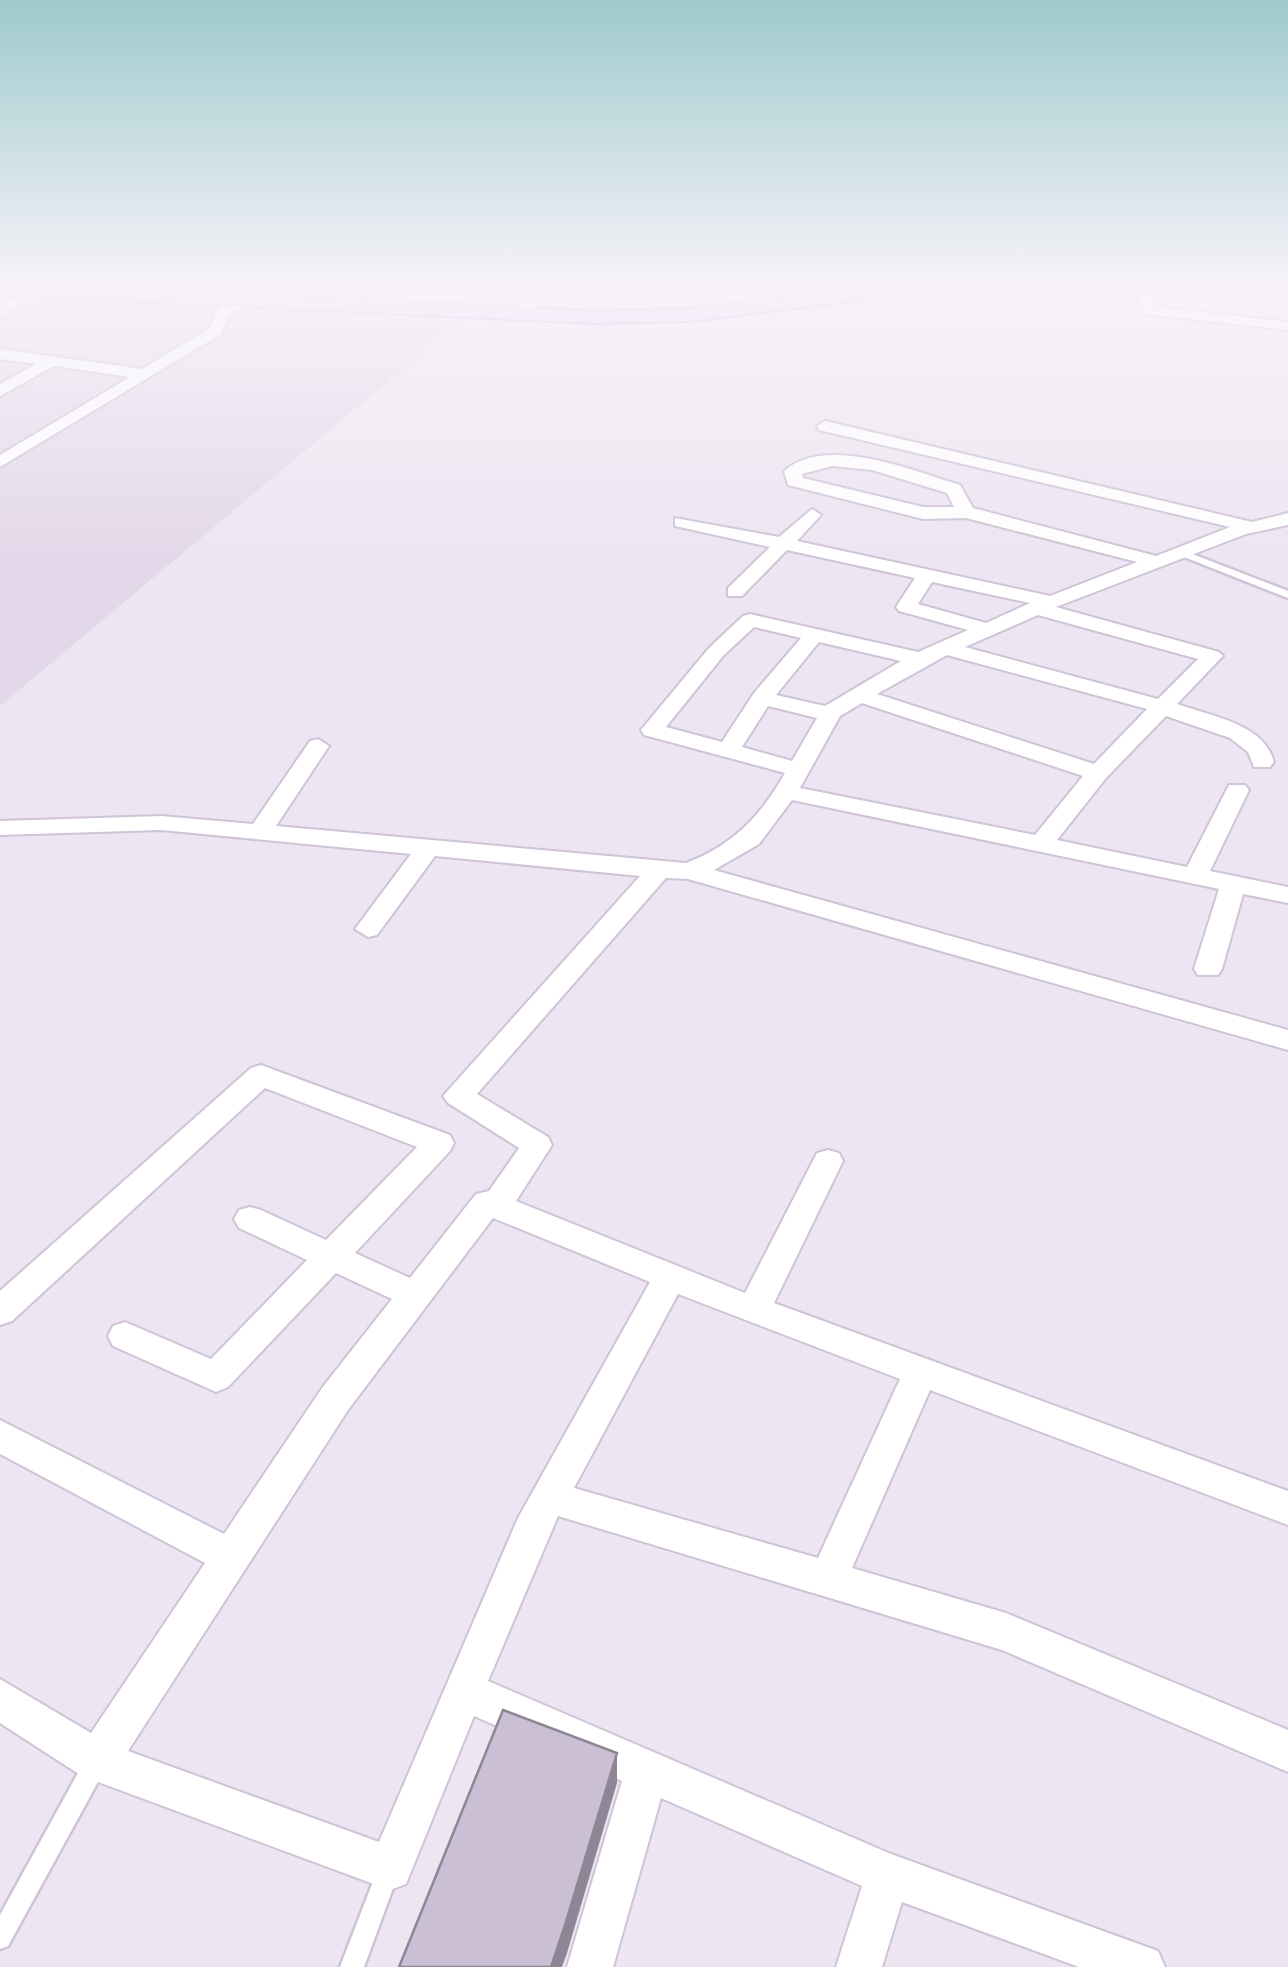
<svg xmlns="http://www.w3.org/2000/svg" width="1288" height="1967" font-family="'Open Sans',sans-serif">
	<rect width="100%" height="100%" fill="#ede5f1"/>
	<path fill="#e3d8e9" d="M0 289 472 311 0 706Z"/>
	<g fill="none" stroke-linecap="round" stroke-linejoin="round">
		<defs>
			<path id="lane" d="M1182 550 1288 591V598L1179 555V551Z
				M97 1750 105 1753 108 1761 105 1769 8 1946 0 1949V1915L89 1753Z
				M389 1858 397 1861 400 1869 364 1967H340L381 1861Z"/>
			<path id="street" d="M43 283H61L0 317V307Z
				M260 283H277L229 315 221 334 0 467V455L130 377 54 366 0 396V384L36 364 0 359V349L142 369 209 329 217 310Z
				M548 283H564L525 316H515V310Z
				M817 283H831L824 301 817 305 810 301Z
				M1133 283H1147L1156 307 1288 322V330L1145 314Z
				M1204 283H1218L1221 306H1211Z
				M825 421 1252 522 1288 513V525L1246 534 1056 607 1219 652 1223 656 1219 660 1177 704C1210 716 1264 723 1274 762L1270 767H1254L1248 752 1230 738 1166 716 1106 778 1057 840 1187 867 1229 785H1245L1249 790 1210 871 1288 887V903L1243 894 1222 969 1218 975H1198L1194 969 1219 889 792 800 759 844 714 870 1288 1030V1050L688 879 666 878 477 1094 548 1137 552 1145 516 1201 745 1293 817 1153 828 1150 839 1153 843 1161 774 1303 1288 1491V1525L930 1390 852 1568 1006 1613 1288 1730V1772L1002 1650 558 1516 488 1681 891 1854 1158 1951 1165 1967H1079L902 1902 882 1967H836L862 1886 661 1798 613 1967H567L622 1781 474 1716 406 1884 390 1890 82 1776 0 1723V1679L91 1733 205 1563 0 1454V1420L224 1534 322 1388 392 1299 336 1273 228 1387 216 1392 113 1346 108 1336 113 1326 125 1322 211 1359 307 1260 239 1228 234 1219 239 1210 250 1207 261 1210 326 1240 417 1147 265 1088 12 1321 0 1325V1291L251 1068 261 1065 450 1135 454 1143 450 1151 355 1253 410 1278 476 1194 489 1191 519 1148 448 1103 443 1096 640 876 435 856 377 935 368 937 355 929 411 854 161 830 0 835V821L161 816 253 824 310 741 318 739 329 746 276 826 686 863C732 846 761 816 785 773L644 735 641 730 709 648 743 616 750 614 918 652 968 630 899 611 896 607 915 578 787 550 742 596H728V588L770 547 675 526V518L779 537 812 509 821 515 797 541 1050 596 1137 562 966 518 923 519 788 485 784 471C827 434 913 471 960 485L973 508 1156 556 1230 527 819 430 817 426ZM832 466 872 470 947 493 954 507H923L803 478 802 474ZM932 582 1030 603 986 623 918 604ZM1038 615 1198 659 1158 699 965 647ZM754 627 801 638 754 693 722 742 666 727 723 656ZM819 642 901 661 825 706 776 695ZM947 655 1147 709 1094 764 877 694ZM862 703 1083 776 1035 835 800 788 840 716ZM768 706 817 718 792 761 742 747ZM493 1218 650 1282 518 1518 379 1842 128 1751 348 1410ZM678 1294 900 1379 818 1558 574 1488Z"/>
			<path id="secondary" d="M0 283 594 311 691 309 901 283H959L950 289 691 321 594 323 0 295Z"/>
		</defs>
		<use href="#lane" stroke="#cfc3d7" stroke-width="5"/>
		<use href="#street" stroke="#cfc3d7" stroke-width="4"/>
		<use href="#secondary" stroke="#c39dd4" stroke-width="4"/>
		<use href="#lane" fill="#fff" fill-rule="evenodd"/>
		<use href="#street" fill="#fff" fill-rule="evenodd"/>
		<use href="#secondary" fill="#ecc6fa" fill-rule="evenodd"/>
	</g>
	<path fill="#8e8695" d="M617 1753V1783L567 1953 562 1967H551Z"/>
	<path fill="#cbbfd5" stroke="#8e8695" stroke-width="2.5" d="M503 1710 617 1753 565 1925 551 1967H399Z"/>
	<linearGradient id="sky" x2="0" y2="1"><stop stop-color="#9ecacd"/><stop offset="0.51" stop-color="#f7f3f9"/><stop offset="1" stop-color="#f7f3f9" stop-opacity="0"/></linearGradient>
	<rect width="1288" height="559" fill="url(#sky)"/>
</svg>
